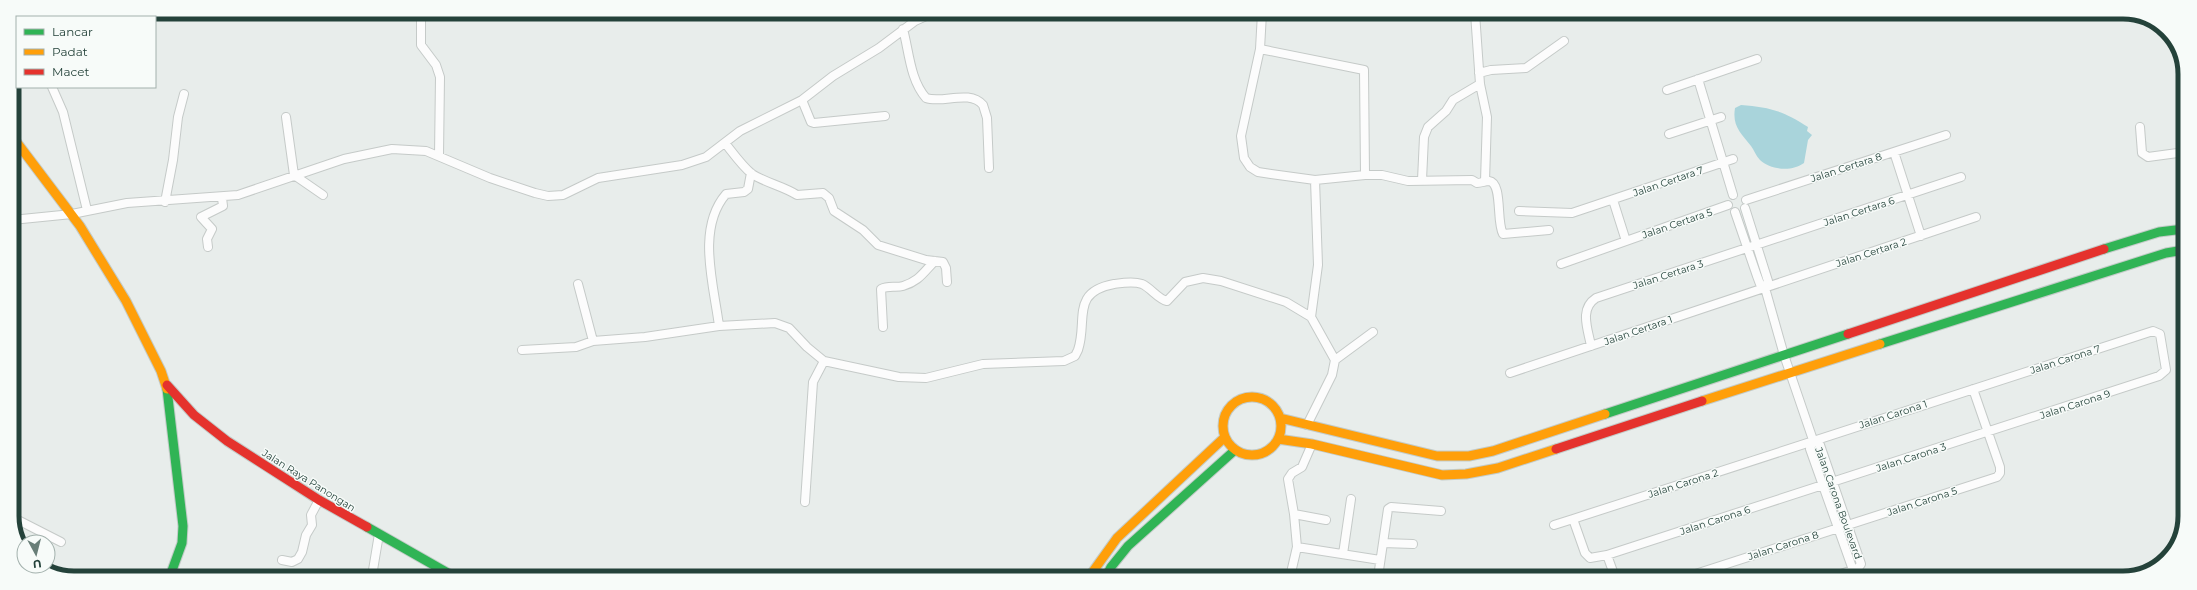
<svg xmlns="http://www.w3.org/2000/svg" width="2197" height="590" font-family="Montserrat,sans-serif">
	<rect width="100%" height="100%" fill="#e8edeb"/>
	<path fill="#a9d4db" d="M1741 105C1769 107 1784 111 1808 127L1807 131 1812 135 1808 140 1804 163C1792 172 1771 170 1760 160 1756 156 1754 150 1751 146 1741 133 1732 126 1735 108Z"/>
	<g fill="none" stroke-linecap="round" stroke-linejoin="round">
		<defs>
			<path id="street" d="M421 12V45L436 65 440 77 439 155
				M1262 13 1260 49 1241 136 1244 158 1250 167 1258 172 1271 174 1315 180 1365 175H1382L1408 181 1472 180 1477 183C1481 183 1485 181 1489 181 1503 183 1496 222 1503 234L1549 230
				M1475 13 1480 84 1487 117 1485 181
				M903 29C909 51 910 80 926 98 943 104 969 89 983 105L987 118 989 168
				M1260 49 1364 70 1365 175
				M1479 73 1491 70 1526 68 1564 41
				M1698 79 1733 195
				M52 87 63 112 87 210
				M1667 90 1757 59
				M802 100 811 122 814 123 885 116
				M286 117 294 175 323 195
				M2140 127 2142 153 2148 157 2185 152
				M1669 134 1721 117
				M725 143C733 153 742 166 752 174 766 183 783 186 797 195L823 193 829 198 834 211 863 230 878 245 926 260 943 262 946 268 947 282
				M1894 152 1921 236
				M1422 180 1424 137 1428 127 1446 111 1453 100 1480 84
				M1613 200 1626 241
				M1746 200 1946 135
				M165 202 173 160 178 117 184 94
				M1745 208 1768 281 1765 288 1784 355 1813 440 1810 449 1853 570
				M1519 211 1572 213 1733 159
				M1735 212 1757 276 1760 284 1765 288
				M12 220 72 214 127 203 238 195 344 159 392 149 426 151 490 178 535 193 548 196 563 195 598 178 682 165 706 157 740 131 802 100 833 76 879 48 915 21 933 13
				M208 247 207 239 212 229 201 217 223 206 222 198
				M1561 264 1728 205
				M1311 317 1318 265 1315 180
				M719 326C714 285 696 229 726 194L744 192 748 189 751 173
				M883 327 881 289C888 285 896 288 903 286 920 281 924 271 935 261
				M593 341 645 337 719 326 775 323 789 328 807 347 824 361 899 377 926 378 983 364 1064 361 1075 356 1078 350C1088 321 1070 292 1114 284 1122 283 1133 281 1142 284 1151 288 1158 299 1167 301L1185 282 1203 278 1221 281 1286 302 1311 317 1335 360 1332 375 1307 425
				M1591 346C1588 329 1579 309 1596 298L1961 177
				M522 350 576 347 593 341 578 284
				M1335 360 1373 332
				M1510 373 1976 217
				M1813 440 1820 445 1861 564 1858 568 1841 574
				M805 502 813 382 824 361
				M1294 514 1326 520
				M12 517 61 542
				M1554 525 1573 519C1767 457 1960 393 2153 331L2160 334 2166 370 2159 376 1607 555 1590 558 1585 553 1573 519
				M1383 543 1413 544
				M1297 547 1380 560
				M1343 554 1351 499
				M1607 555 1615 577
				M282 560 292 562 298 559 302 552 306 535 312 525 311 515 319 500
				M372 576 379 534
				M1290 577 1297 547 1294 514 1288 479 1292 473 1302 467 1312 444
				M1378 577 1388 509 1391 507 1441 511
				M1683 578 1997 477 2000 473V467L1973 389"/>
			<path id="fast" d="M2104 249 2159 232 2184 229
				M1880 344 2166 253 2184 250
				M167 389 183 526 182 543 170 576
				M1605 414 1848 334
				M367 527 453 576
				M1106 577 1111 567 1128 546 1235 450"/>
			<path id="slow" d="M12 136 80 226 126 301 161 371 167 389
				M1223 426a29 29 0 1 1 58 0a29 29 0 1 1-58 0Z
				M1702 401 1880 344
				M1280 418 1437 456H1469L1493 451 1605 414
				M1278 439 1312 444 1442 475 1466 474 1498 468 1556 449
				M1089 577 1117 538 1225 437"/>
			<path id="jam" d="M1848 334 2104 249
				M167 385 194 415 227 441 319 500 367 527
				M1556 449 1702 401"/>
		</defs>
		<use href="#street" stroke="#c5cac8" stroke-width="10"/>
		<use href="#fast" stroke="#c3cbc8" stroke-width="11"/>
		<use href="#slow" stroke="#c3cbc8" stroke-width="11"/>
		<use href="#jam" stroke="#c3cbc8" stroke-width="11"/>
		<use href="#street" stroke="#fcfcfc" stroke-width="8"/>
		<use href="#fast" stroke="#30b455" stroke-width="9"/>
		<use href="#slow" stroke="#ff9f0a" stroke-width="9"/>
		<use href="#jam" stroke="#e5322d" stroke-width="9"/>
	</g>
	<g text-anchor="middle" stroke-width="3" stroke-linejoin="round" paint-order="stroke">
		<g font-size="10" fill="#24423a" stroke="#f7fbf9">
			<text transform="translate(1846 167) rotate(-18)" y="4">Jalan Certara 8</text>
			<text transform="translate(1668 181) rotate(-19)" y="4">Jalan Certara 7</text>
			<text transform="translate(1859 211) rotate(-18)" y="4">Jalan Certara 6</text>
			<text transform="translate(1677 223) rotate(-19)" y="4">Jalan Certara 5</text>
			<text transform="translate(1871 252) rotate(-18)" y="4">Jalan Certara 2</text>
			<text transform="translate(1668 274) rotate(-18)" y="4">Jalan Certara 3</text>
			<text transform="translate(1638 330) rotate(-19)" y="4">Jalan Certara 1</text>
			<text transform="translate(2065 359) rotate(-18)" y="4">Jalan Carona 7</text>
			<text transform="translate(2075 404) rotate(-18)" y="4">Jalan Carona 9</text>
			<text transform="translate(1893 414) rotate(-18)" y="4">Jalan Carona 1</text>
			<text transform="translate(1911 457) rotate(-18)" y="4">Jalan Carona 3</text>
			<text transform="translate(309 480) rotate(32)" y="4">Jalan Raya Panongan</text>
			<text transform="translate(1683 483) rotate(-18)" y="4">Jalan Carona 2</text>
			<text transform="translate(1922 501) rotate(-18)" y="4">Jalan Carona 5</text>
			<text transform="translate(1839 503) rotate(70)" y="4">Jalan Carona Boulevard</text>
			<text transform="translate(1715 520) rotate(-18)" y="4">Jalan Carona 6</text>
			<text transform="translate(1783 545) rotate(-18)" y="4">Jalan Carona 8</text>
		</g>
	</g>
	<path d="M0 0H2197V590H0ZM74 19H2123A55 55 0 0 1 2178 74V516A55 55 0 0 1 2123 571H74A55 55 0 0 1 19 516V74A55 55 0 0 1 74 19Z" fill="#f7fbf9" fill-rule="evenodd"/>
	<path fill="none" stroke="#24423a" stroke-width="5" d="M74 19H2123A55 55 0 0 1 2178 74V516A55 55 0 0 1 2123 571H74A55 55 0 0 1 19 516V74A55 55 0 0 1 74 19Z"/>
	<rect x="16" y="16" width="140" height="72" fill="#f7fbf9" stroke="#a3b1ad"/>
	<rect x="24" y="29" width="20" height="6" fill="#30b455" stroke="#a3b1ad"/>
	<text x="52" y="36" font-size="12" fill="#24423a">Lancar</text>
	<rect x="24" y="49" width="20" height="6" fill="#ff9f0a" stroke="#a3b1ad"/>
	<text x="52" y="56" font-size="12" fill="#24423a">Padat</text>
	<rect x="24" y="69" width="20" height="6" fill="#e5322d" stroke="#a3b1ad"/>
	<text x="52" y="76" font-size="12" fill="#24423a">Macet</text>
	<g transform="translate(36 554) rotate(173)"><circle r="19" fill="#f7fbf9" stroke="#a3b1ad"/>
	<path d="M0-3L7 15L0 10L-7 15Z" fill="#697e78"/>
	<text y="-6" font-size="11" font-weight="bold" text-anchor="middle" fill="#24423a">U</text>
	</g>
</svg>
